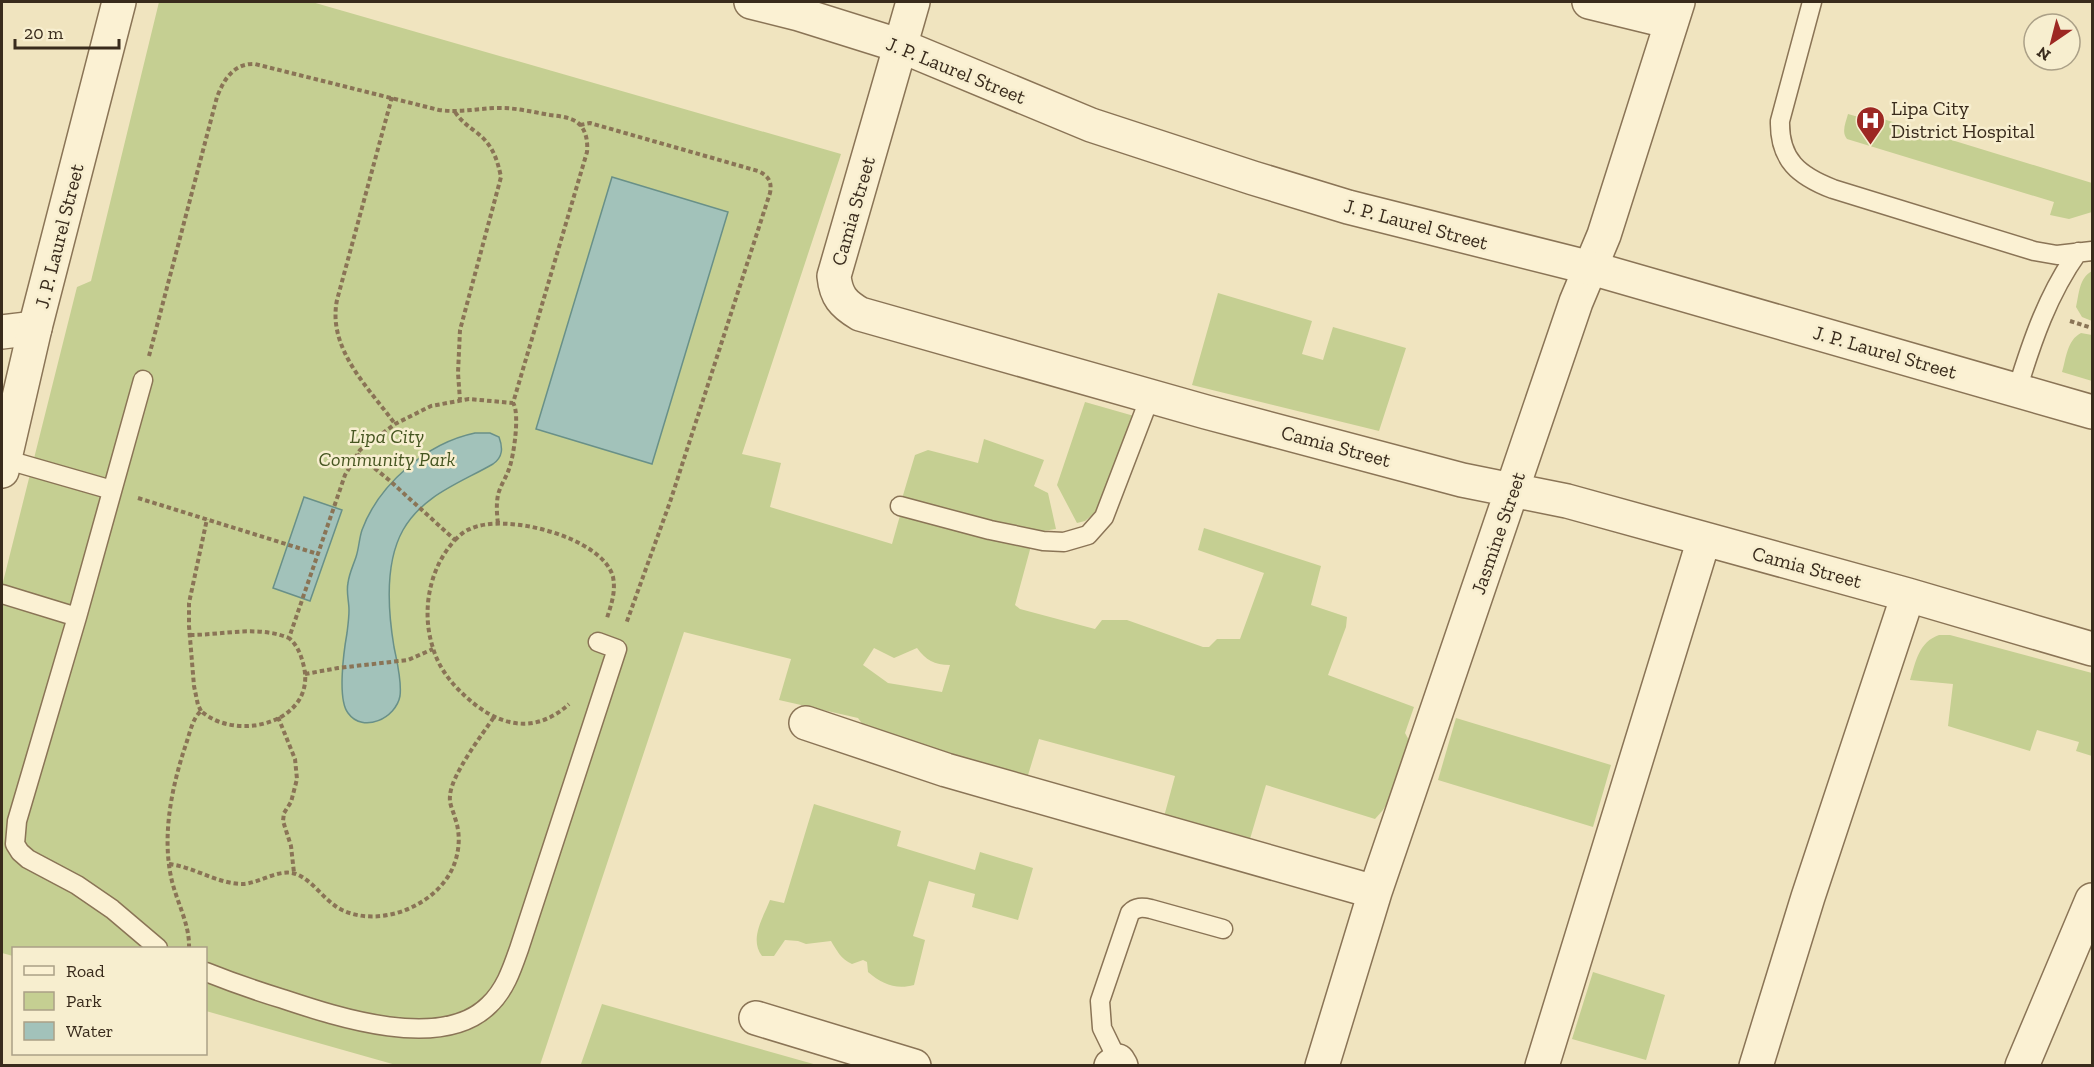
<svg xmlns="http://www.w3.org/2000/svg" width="2094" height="1067" font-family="'Zilla Slab',serif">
	<rect width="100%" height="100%" fill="#f0e4bf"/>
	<path fill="#c5cf92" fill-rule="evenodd" d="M159 2H312L841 154 742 454 781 463 770 507 892 544 901 512 1031 546 1015 605 1020 609 1095 629 1102 620H1127L1203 647H1209L1217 639H1240L1264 573 1198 550 1204 528 1321 566 1311 605 1347 617 1346 627 1328 675 1414 707 1405 733 1410 742 1392 795 1383 810 1375 819 1266 785 1247 849 1162 824 1175 776 1039 739 1025 785 868 732 858 718 779 700 791 659 684 632 540 1065H396L206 1011V948H14L13 956 2 953V586L77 287 91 281ZM874 648 894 658 917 648C926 660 934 665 950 665L942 692 888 683 863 665Z
		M1848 114 1869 120 1870 115 2092 183V212L2069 219 2050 215 2054 202 1847 139C1841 132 1846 122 1848 114Z
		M2092 271V321L2082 317 2076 307C2079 294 2079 278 2092 271Z
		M1218 293 1312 321 1302 354 1323 360 1333 327 1406 348 1379 431 1192 385Z
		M2081 333 2092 335V381L2062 372C2066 359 2067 340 2081 333Z
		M1085 402 1134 416 1098 510 1085 521 1077 523 1057 485Z
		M984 439 1044 460 1034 486 1048 493 1056 529 1036 532 901 502 915 455 928 450 978 463Z
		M1939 635H1950L2092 673V756L2076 751 2079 742 2037 730 2030 751 1948 726 1953 684 1910 680C1916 661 1919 642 1939 635Z
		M1456 718 1611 765 1593 827 1438 780Z
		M814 804 901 831 897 846 975 870 980 852 1033 868 1018 920 972 907 975 894 929 881 913 936 925 940 914 985C896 990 882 984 868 972L867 962 863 960 852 964C841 959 837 951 831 941L806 944 798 941 785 940 774 956H762C749 939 763 918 770 900L784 903Z
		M1593 972 1665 995 1646 1060 1572 1039Z
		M602 1004 817 1065H587L581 1064Z"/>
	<path fill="#a2c2ba" stroke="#699088" stroke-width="1.5" d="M612 177 728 212 652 464 536 429Z
		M475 433H490L499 437C503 448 503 457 493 464 460 483 423 495 403 530 384 564 388 611 394 647 397 662 402 681 400 696 396 718 363 734 348 713 337 699 344 650 347 633 348 625 349 618 349 610 349 601 346 592 348 583 349 574 353 566 356 557 359 548 359 539 362 530 379 484 427 443 475 433Z
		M304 497 342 510 310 601 273 588Z"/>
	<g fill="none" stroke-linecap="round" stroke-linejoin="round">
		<defs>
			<path id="service" d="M1812 2 1780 121C1779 160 1799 176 1833 189L2034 251 2057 255 2092 251
				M143 380 77 617 17 821 15 844 20 852 28 859 77 885 112 909 158 948
				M2017 390C2032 341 2048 294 2078 252
				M4 459 112 490
				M900 506 990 530 1043 541 1064 542 1088 535 1104 517 1150 397
				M2 594 77 617
				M206 972C231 982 257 991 283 999 337 1017 442 1052 489 1005 505 990 512 969 519 949L617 649 598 642
				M1118 1061 1102 1028 1100 1001 1130 913C1136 907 1142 907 1151 909L1223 929"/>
			<path id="minor" d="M913 2 834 276C836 296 843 304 860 314L1206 412 1462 480 1567 501 1908 595 2092 649
				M1589 2 1671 22
				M2 332 35 328
				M806 723 946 770 1375 892
				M756 1018 914 1066
				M1111 1066 1118 1061 1121 1066
				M1322 1066 1375 892 1576 302 1604 235 1678 2
				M1542 1066 1704 539
				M1756 1066 1808 897 1908 595
				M2022 1066 2092 900"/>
			<path id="tertiary" d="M751 2 799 14 901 46 1091 125 1253 178 1348 207 1591 268 2092 412
				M2 471 35 328 119 2"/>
		</defs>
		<use href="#service" stroke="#8a7456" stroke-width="21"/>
		<use href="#minor" stroke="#8a7456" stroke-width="36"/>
		<use href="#tertiary" stroke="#8a7456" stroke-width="36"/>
		<path stroke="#8a7456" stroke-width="4" stroke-dasharray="4.5 3" stroke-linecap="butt" d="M392 97 337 300C327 349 369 388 395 424
			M455 112C461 121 468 126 476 132 492 144 497 158 501 177L460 330 458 373 460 400
			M580 125 590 123 758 171C769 176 772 182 770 193L670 502 626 624
			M2070 321 2092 328
			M149 356 217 97C224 79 234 63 255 64L439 110C462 113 478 108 500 108 517 108 533 112 550 115 559 116 569 117 577 122 586 129 588 141 587 152L513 403C520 412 514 456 509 469 506 478 500 486 498 495 496 505 497 515 498 524
			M357 454 389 480 455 540C429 568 421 612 433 648 438 666 450 682 463 694 495 725 533 737 569 704
			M138 498 318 554
			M455 540C459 536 464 531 470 529 504 512 603 537 613 577 616 592 611 605 607 618
			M190 635C223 635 257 625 289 638
			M305 674 338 668 408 660 433 649
			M201 711 198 705 194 686 189 626V603L207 519
			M278 717 295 759 297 779 291 802 284 813 283 821 291 846 294 873
			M169 864C194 867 218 884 243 884 260 883 279 868 296 874 314 881 324 901 342 910 382 929 441 904 455 862 460 847 460 832 455 818 453 810 449 804 450 796 451 775 482 735 494 717
			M189 948C190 924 176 901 171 877 162 833 172 786 186 744 190 733 192 719 201 711 237 743 316 722 304 667 301 655 298 646 289 638L345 475 360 450 395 424 431 406 469 399 513 403"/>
		<use href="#service" stroke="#fbf1d3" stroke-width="18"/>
		<use href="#minor" stroke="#fbf1d3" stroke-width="33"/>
		<use href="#tertiary" stroke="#fbf1d3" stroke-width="33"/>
	</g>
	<defs>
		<symbol id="hospital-pin" viewBox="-11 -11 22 30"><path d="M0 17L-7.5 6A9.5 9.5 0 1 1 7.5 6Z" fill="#9d2823" stroke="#f7eecf"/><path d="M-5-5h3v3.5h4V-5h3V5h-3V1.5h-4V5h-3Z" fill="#fff"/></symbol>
	</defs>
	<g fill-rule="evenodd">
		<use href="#hospital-pin" x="1854" y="104" width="33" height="45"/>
	</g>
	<g text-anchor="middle" stroke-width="5" stroke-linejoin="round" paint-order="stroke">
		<g font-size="20" fill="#392b1c" stroke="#f7eecf">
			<text transform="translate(956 70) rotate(22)" y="7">J. P. Laurel Street</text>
			<text transform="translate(853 211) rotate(-74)" y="7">Camia Street</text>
			<text transform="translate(1416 224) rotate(15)" y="7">J. P. Laurel Street</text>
			<text transform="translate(59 236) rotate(-76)" y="7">J. P. Laurel Street</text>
			<text transform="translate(1885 352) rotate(16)" y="7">J. P. Laurel Street</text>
			<text transform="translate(1336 446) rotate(15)" y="7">Camia Street</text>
			<text transform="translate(1498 533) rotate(-71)" y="7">Jasmine Street</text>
			<text transform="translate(1807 567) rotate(15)" y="7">Camia Street</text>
		</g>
		<g font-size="20" fill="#392b1c" stroke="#f7eecf" text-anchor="start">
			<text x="1891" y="115">Lipa City<tspan x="1891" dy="23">District Hospital</tspan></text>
		</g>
		<g font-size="20" font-style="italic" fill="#465621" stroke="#f7eecf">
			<text x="387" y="443">Lipa City<tspan x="387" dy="23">Community Park</tspan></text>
		</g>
	</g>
	<rect width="2094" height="1067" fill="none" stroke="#392b1c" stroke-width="6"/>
	<rect x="12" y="947" width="195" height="108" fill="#f7eecf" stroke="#aba087" stroke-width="1.5"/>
	<rect x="24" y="966" width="30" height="9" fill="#fbf1d3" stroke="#aba087" stroke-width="1.5"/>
	<text x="66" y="977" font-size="18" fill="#392b1c">Road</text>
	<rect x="24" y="992" width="30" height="18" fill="#c5cf92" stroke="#aba087" stroke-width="1.5"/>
	<text x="66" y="1007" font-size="18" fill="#392b1c">Park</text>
	<rect x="24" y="1022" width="30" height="18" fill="#a2c2ba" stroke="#aba087" stroke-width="1.5"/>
	<text x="66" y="1037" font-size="18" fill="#392b1c">Water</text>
	<g transform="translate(2052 42) rotate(215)"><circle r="28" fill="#f7eecf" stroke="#aba087" stroke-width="1.5"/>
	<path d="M0-4.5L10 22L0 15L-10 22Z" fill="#9d2823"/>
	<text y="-9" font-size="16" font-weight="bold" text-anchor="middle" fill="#392b1c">N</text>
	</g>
	<path d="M15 39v9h104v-9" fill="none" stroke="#392b1c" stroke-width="3"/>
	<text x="24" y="39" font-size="18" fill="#392b1c" stroke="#f7eecf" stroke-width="4.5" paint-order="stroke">20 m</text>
</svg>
